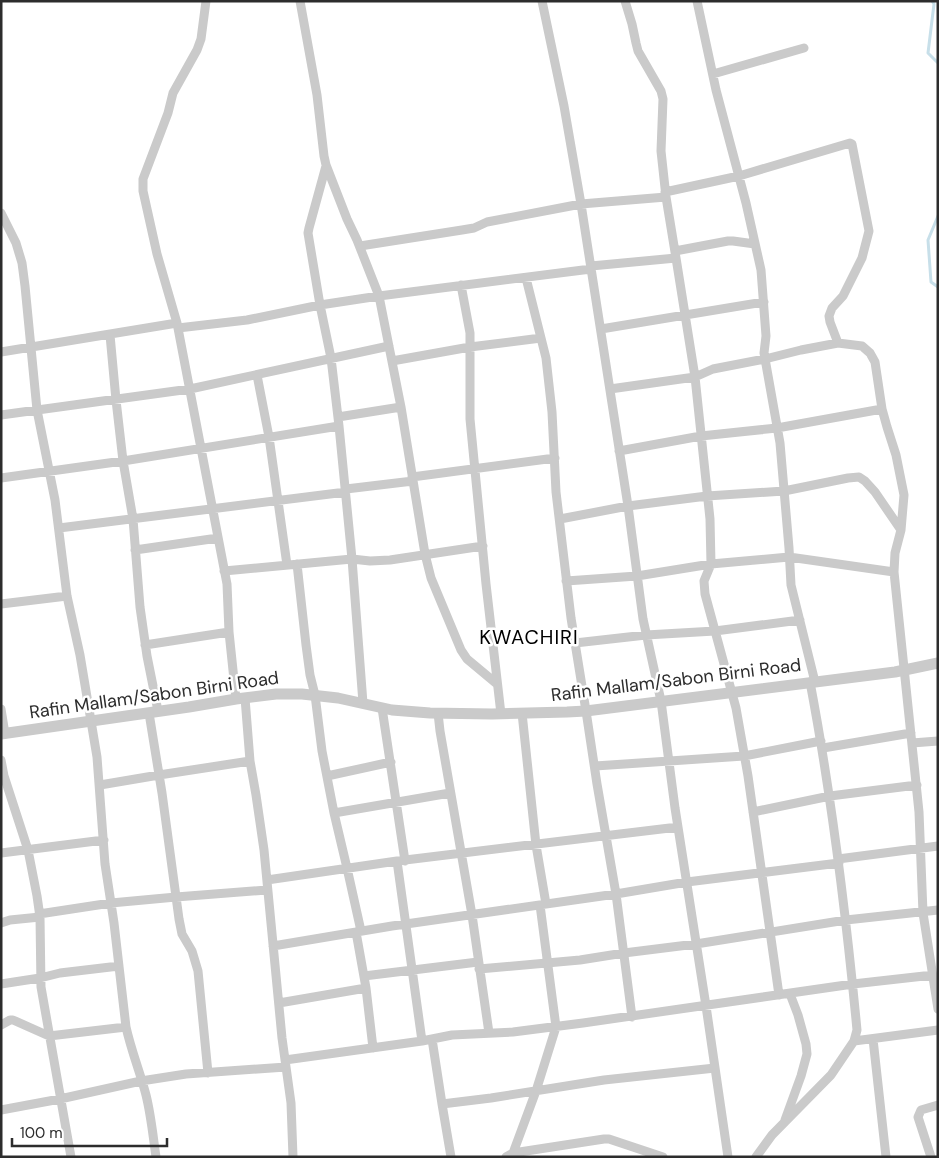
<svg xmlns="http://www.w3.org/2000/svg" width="939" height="1158" font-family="'DM Sans',sans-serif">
	<rect width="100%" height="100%" fill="#fff"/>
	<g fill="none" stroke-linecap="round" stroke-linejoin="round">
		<path stroke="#c7dfe9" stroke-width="3" d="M932 1 934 4 928 53 938 63
			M938 216 928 240 931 282 938 287"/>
		<path stroke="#cacaca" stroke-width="9" d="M206 1 201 39 197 50 173 93 168 113 143 179V191L157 254 177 323 227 584 229 632 236 699
			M300 1 317 95 324 156 326 165 347 219 357 240 379 296 401 407 425 554 431 578 461 650 467 659 497 684
			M542 1 564 106 581 204 628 506 643 619 661 701 675 808 706 1006 728 1157
			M625 1 632 24 636 43 638 51 661 91 663 99 661 151 666 197 676 258 695 377 710 519 711 564 704 581 705 594 736 708 748 776 779 995
			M697 1 716 90 746 203 761 270 766 336 764 353 780 443 789 548 791 585 815 682
			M713 74 804 48
			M326 166 309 228 308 233 320 305 331 358 339 426 352 559 363 703
			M665 192 739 176 850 143 852 144 869 231 862 258 843 296 832 308 829 316 830 322 838 343
			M1 213 16 243 22 263 25 286 37 410 55 500 67 596 80 655 97 757 105 864 114 923 126 1027C131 1050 140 1072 146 1095 151 1115 153 1136 156 1157
			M360 246 462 230 474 228 487 222 581 204 666 197
			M675 251 728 241H733L755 244
			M591 266 676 258
			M526 278 546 358 552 412 556 492 571 618 586 711 597 784 616 894 632 1017
			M461 285 470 333V419L486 584 501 714
			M178 328 247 320 320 305 379 296 591 269
			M601 329 764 302
			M110 335 116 400 123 461 133 519 140 607 147 656 158 711
			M1 352 177 323
			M392 361 470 347 541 338
			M257 375 269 437 287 565
			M610 389 695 377 713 369 765 359 801 350 838 343 862 346 870 353 875 362 882 409 887 427 896 455 904 495 901 530 895 553 894 572 919 812 923 913 938 1009
			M1 415 190 389 389 346
			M338 417 401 407
			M619 451 701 436 777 428 882 409
			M412 477 555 458
			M1 478 123 461 339 426
			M346 489 413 481
			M560 519 628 506 707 496 784 491 848 478 859 477 865 481 875 492 901 530
			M59 528 346 492
			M135 550 218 538
			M297 564 306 645 310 675 315 695 322 751 334 813 347 868 361 931
			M224 571 352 559 370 561 390 560 483 546
			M566 581 637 576 711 564 789 557 894 572
			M1 604 67 596
			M575 643 646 635 715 631 800 620
			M145 645 229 632
			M245 698 250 761 256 795 264 850 282 1038 291 1103 293 1157
			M382 708 405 861
			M1 709 5 734
			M149 713 162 793 179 919 182 934 192 951 198 971 208 1073
			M438 713 440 731 472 915 489 1033
			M522 713 536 845 546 904
			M912 743 938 741
			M823 748 911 733
			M1 760 4 776 28 850 37 896 40 917 41 987 71 1157
			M595 766 744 756 821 741
			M327 776 391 762
			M100 785 159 775 250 761
			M753 812 830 796 917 785
			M334 813 450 793
			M1 853 104 840
			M838 859 938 846
			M397 861 422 1041
			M267 880 397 861 678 827
			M39 914 111 903 176 897 267 890
			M1 923 10 920 40 917
			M356 932 366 988 373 1048
			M273 946 392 926 616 894 687 882 839 863
			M479 969 580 960 624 953 696 944 846 920 938 910
			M364 976 478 962
			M1 984 40 978 60 973 119 966
			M279 1003 366 988
			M1 1025 10 1020H13L49 1036 126 1027
			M432 1039 442 1104 451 1157
			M873 1039 886 1157
			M854 1041 938 1030
			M285 1060 422 1041 452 1035 513 1032 583 1023 853 984 933 975
			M442 1104 491 1098 604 1080 715 1068
			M1 1110 60 1099 141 1081 186 1074 286 1067
			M785 1120 801 1076 807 1054 806 1044 798 1015 790 994
			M513 1153 536 1091 556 1027 540 905
			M506 1157 513 1153 604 1139H609L663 1157
			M756 1157 772 1135 831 1075 854 1041 857 1030C846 914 832 798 810 682
			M931 1157 918 1117 921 1110 938 1105"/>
		<path stroke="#cacaca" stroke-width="11" d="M1 734 189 707 236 699 276 694H302L338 698 392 710 430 713 492 714 567 712 586 711 895 672 938 663"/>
	</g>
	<g text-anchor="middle" stroke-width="5" stroke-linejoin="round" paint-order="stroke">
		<g font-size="18" fill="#2d2d2d" stroke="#fff">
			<text transform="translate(676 680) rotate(-7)" y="6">Rafin Mallam/Sabon Birni Road</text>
			<text transform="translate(154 695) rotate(-8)" y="6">Rafin Mallam/Sabon Birni Road</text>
		</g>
		<g font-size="20" letter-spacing="1" fill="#000" stroke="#fff">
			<text x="529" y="644">KWACHIRI</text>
		</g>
	</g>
	<rect width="939" height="1158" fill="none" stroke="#2d2d2d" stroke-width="5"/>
	<path d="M12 1138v8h155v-8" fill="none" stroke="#2d2d2d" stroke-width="2.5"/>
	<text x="20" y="1138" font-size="15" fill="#2d2d2d" stroke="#ffffff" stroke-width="4" paint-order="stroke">100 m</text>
</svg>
